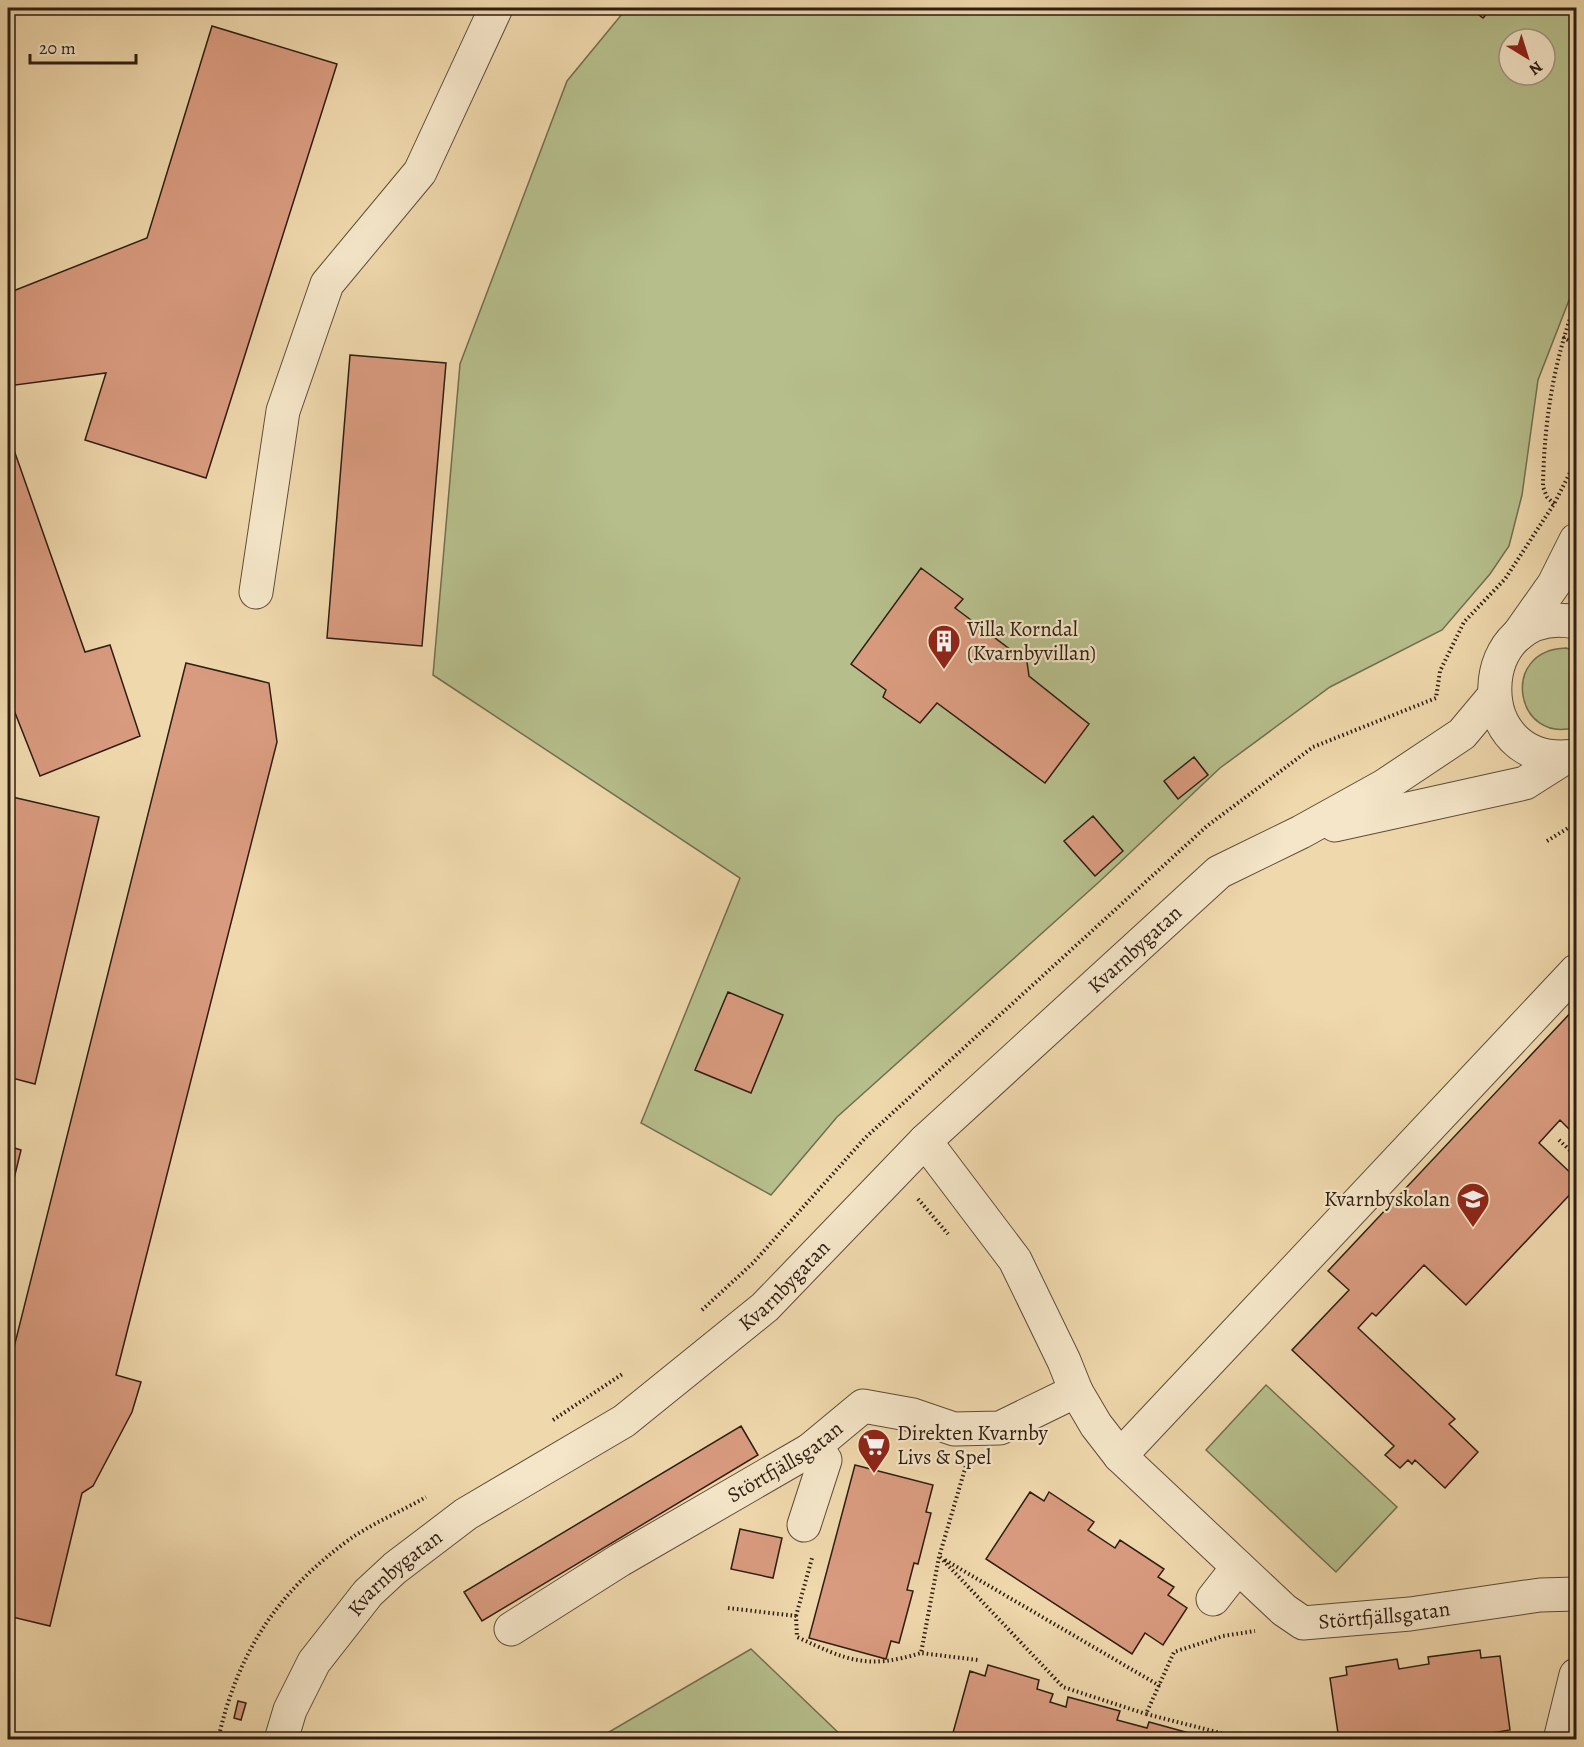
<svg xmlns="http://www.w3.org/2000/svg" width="1584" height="1747" font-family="Alegreya,serif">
	<rect width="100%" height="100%" fill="#efd8ac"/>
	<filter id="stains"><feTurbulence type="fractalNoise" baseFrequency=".00333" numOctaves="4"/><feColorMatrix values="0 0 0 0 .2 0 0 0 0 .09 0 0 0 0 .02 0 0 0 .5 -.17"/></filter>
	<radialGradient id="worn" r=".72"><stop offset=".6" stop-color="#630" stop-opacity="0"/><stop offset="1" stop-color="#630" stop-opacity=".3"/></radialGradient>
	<path fill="#b6bf8c" stroke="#726e50" stroke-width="1.5" fill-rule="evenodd" d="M627 8H1576V282L1538 380 1522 495 1509 546 1490 574 1442 630 1330 687 1220 768 1099 882 837 1117 771 1195 641 1123 740 878 433 675 460 364 567 81ZM1509 39H1545V75H1509Z
		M1566 648 1576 651V727C1516 746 1498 650 1566 648Z
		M1266 1385 1397 1507 1336 1572 1206 1450Z
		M751 1649 845 1739H597Z"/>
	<path fill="#d99b7f" stroke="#2e1d13" stroke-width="1.5" d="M1470 8H1492L1483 18Z
		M212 26 337 64 206 478 85 440 106 373 8 386V293L147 238Z
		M350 355 446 363 422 646 327 638Z
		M8 433 85 652 110 645 140 736 40 776 8 695Z
		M921 568 963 599 955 608 1027 662 1029 676 1089 724 1045 783 937 703 920 723 883 697 886 690 851 664Z
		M186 663 269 683 277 742 116 1375 141 1382 132 1412 93 1486 82 1493 50 1626 8 1616V1371Z
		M1194 757 1208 775 1178 799 1164 781Z
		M8 796 99 817 35 1084 8 1077Z
		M1093 816 1123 851 1095 876 1064 841Z
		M728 992 783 1015 751 1093 695 1070Z
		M1576 1007V1136L1560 1120 1539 1143 1576 1178V1188L1466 1305 1424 1265 1376 1316 1372 1313 1358 1328 1455 1419 1449 1424 1478 1452 1445 1488 1415 1460 1412 1464 1408 1460 1400 1468 1385 1455 1394 1446 1292 1350 1349 1290 1328 1271Z
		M8 1146 21 1150 8 1203Z
		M741 1426 758 1455 482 1621 464 1592Z
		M855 1465 933 1485 926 1512 931 1513 918 1564 914 1563 907 1590 913 1591 899 1643 891 1641 886 1659 809 1638Z
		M1030 1492 1044 1501 1049 1492 1094 1522 1088 1530 1115 1548 1120 1540 1164 1569 1158 1577 1174 1587 1168 1595 1187 1608 1163 1645 1145 1633 1132 1654 986 1559Z
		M740 1529 782 1538 773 1578 731 1569Z
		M1480 1650 1481 1658 1500 1656 1510 1730 1448 1740H1339L1330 1678 1347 1675 1346 1667 1397 1659 1399 1669 1429 1664 1428 1657Z
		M988 1665 1039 1680 1037 1689 1053 1694 1050 1702 1066 1707 1068 1697 1120 1711 1117 1720 1147 1728 1149 1722 1200 1736 1199 1740H951L970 1671 985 1676Z
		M238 1701 246 1703 241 1720 234 1718Z"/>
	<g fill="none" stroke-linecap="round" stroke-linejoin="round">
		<defs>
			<g id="minor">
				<path d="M256 592 283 411 327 284 420 172 496 8"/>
				<path d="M1518 635 1554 584 1576 540"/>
				<path d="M1575 756C1464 771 1472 601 1576 622"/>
				<path d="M1335 825 1525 783 1566 757"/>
				<path id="s1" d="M925 1141 1015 1260 1064 1361 1076 1391 1096 1425 1120 1456 1284 1610 1303 1623 1410 1614 1540 1595 1576 1594"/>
				<path d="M1120 1456 1576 971"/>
				<path d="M804 1525 825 1460 810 1450"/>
				<path d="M1213 1599 1238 1567"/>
				<path id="s2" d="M511 1629 620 1560 810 1450 863 1406 913 1415 954 1429 1000 1428 1076 1391"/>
				<path id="s3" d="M281 1740 290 1710 314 1662 368 1593 395 1568 466 1514 624 1421 765 1307 925 1141 1219 872 1301 832 1384 786 1462 734 1493 697"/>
				<path d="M1560 1740 1576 1675"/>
			</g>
		</defs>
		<use href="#minor" stroke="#5e4c39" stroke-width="35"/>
		<path stroke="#2e1d13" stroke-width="4" stroke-dasharray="1.5 3" stroke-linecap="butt" d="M1563 337 1571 342 1576 363
			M1554 504 1547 497 1543 487C1544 423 1553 363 1576 302
			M1547 841 1576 823
			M1559 1140 1576 1156
			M918 1199 948 1234
			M702 1310 753 1263 865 1138 1207 826 1313 747 1436 698 1440 671 1464 622 1505 579 1554 504 1576 461
			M553 1420 624 1373
			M967 1462 939 1557 921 1653 978 1660
			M940 1557 1063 1687 1146 1714
			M945 1560 1160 1686
			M728 1608 796 1616 797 1637C847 1660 866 1670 921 1653
			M796 1616 812 1558
			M218 1740C237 1653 278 1591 350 1539 373 1523 402 1511 426 1497
			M1248 1740 1146 1714 1174 1652 1223 1636 1255 1631"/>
		<use href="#minor" stroke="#f5e6c9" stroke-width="33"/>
	</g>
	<defs>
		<symbol id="building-pin" viewBox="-11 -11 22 30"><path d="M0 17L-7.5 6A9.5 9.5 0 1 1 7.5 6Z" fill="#8f2418" stroke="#f5e6c9"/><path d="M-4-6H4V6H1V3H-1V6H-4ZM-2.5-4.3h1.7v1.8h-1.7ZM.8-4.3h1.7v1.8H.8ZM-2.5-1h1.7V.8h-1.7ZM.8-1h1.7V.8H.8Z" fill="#fff"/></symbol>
		<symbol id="school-pin" viewBox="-11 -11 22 30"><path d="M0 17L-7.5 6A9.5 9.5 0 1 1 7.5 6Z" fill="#8f2418" stroke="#f5e6c9"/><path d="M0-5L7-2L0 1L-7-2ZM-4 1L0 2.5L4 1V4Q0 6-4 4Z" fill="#fff"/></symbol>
		<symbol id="supermarket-pin" viewBox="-11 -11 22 30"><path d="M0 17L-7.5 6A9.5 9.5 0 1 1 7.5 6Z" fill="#8f2418" stroke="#f5e6c9"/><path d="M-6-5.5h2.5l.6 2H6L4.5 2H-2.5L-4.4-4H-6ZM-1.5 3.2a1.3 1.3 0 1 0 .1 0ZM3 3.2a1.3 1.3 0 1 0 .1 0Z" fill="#fff"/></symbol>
	</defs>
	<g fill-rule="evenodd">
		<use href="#building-pin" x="925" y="622" width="38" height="52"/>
		<use href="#school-pin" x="1454" y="1180" width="38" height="52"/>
		<use href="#supermarket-pin" x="855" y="1426" width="38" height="52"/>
	</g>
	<g text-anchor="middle" stroke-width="4.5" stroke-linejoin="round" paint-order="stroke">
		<g font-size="21" fill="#2e1d13" stroke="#f5e6c9" text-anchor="start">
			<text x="967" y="636">Villa Korndal<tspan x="967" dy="24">(Kvarnbyvillan)</tspan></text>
			<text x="1450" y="1206" text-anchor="end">Kvarnbyskolan</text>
			<text x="897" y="1440">Direkten Kvarnby<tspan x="897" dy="24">Livs &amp; Spel</tspan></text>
		</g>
		<g font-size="21" fill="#2e1d13" stroke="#f5e6c9">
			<text dy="7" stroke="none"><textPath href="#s3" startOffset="1178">Kvarnbygatan</textPath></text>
			<text dy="7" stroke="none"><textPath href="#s3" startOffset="692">Kvarnbygatan</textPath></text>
			<text dy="7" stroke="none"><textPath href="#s2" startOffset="321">Störtfjällsgatan</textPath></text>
			<text dy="7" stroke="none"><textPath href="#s3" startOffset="206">Kvarnbygatan</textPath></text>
			<text dy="7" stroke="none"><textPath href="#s1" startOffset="702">Störtfjällsgatan</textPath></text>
		</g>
	</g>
	<rect width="1584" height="1747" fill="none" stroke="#efd8ac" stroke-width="30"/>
	<rect x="9" y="9" width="1566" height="1729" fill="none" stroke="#2e1d13" stroke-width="3"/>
	<rect x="15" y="15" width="1554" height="1717" fill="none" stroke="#2e1d13" stroke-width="1.5"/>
	<g transform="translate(1527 57) rotate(142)"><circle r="28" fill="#f5e6c9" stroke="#a59680" stroke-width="1.5"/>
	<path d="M0-4.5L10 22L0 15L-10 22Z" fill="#8f2418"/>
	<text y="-9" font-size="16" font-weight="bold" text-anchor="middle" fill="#2e1d13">N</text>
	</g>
	<path d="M30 54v9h106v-9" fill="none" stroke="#2e1d13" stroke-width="3"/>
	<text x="39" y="54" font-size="18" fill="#2e1d13" stroke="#f5e6c9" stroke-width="4.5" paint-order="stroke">20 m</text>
	<rect width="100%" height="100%" filter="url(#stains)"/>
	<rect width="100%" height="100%" fill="url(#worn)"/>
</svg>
